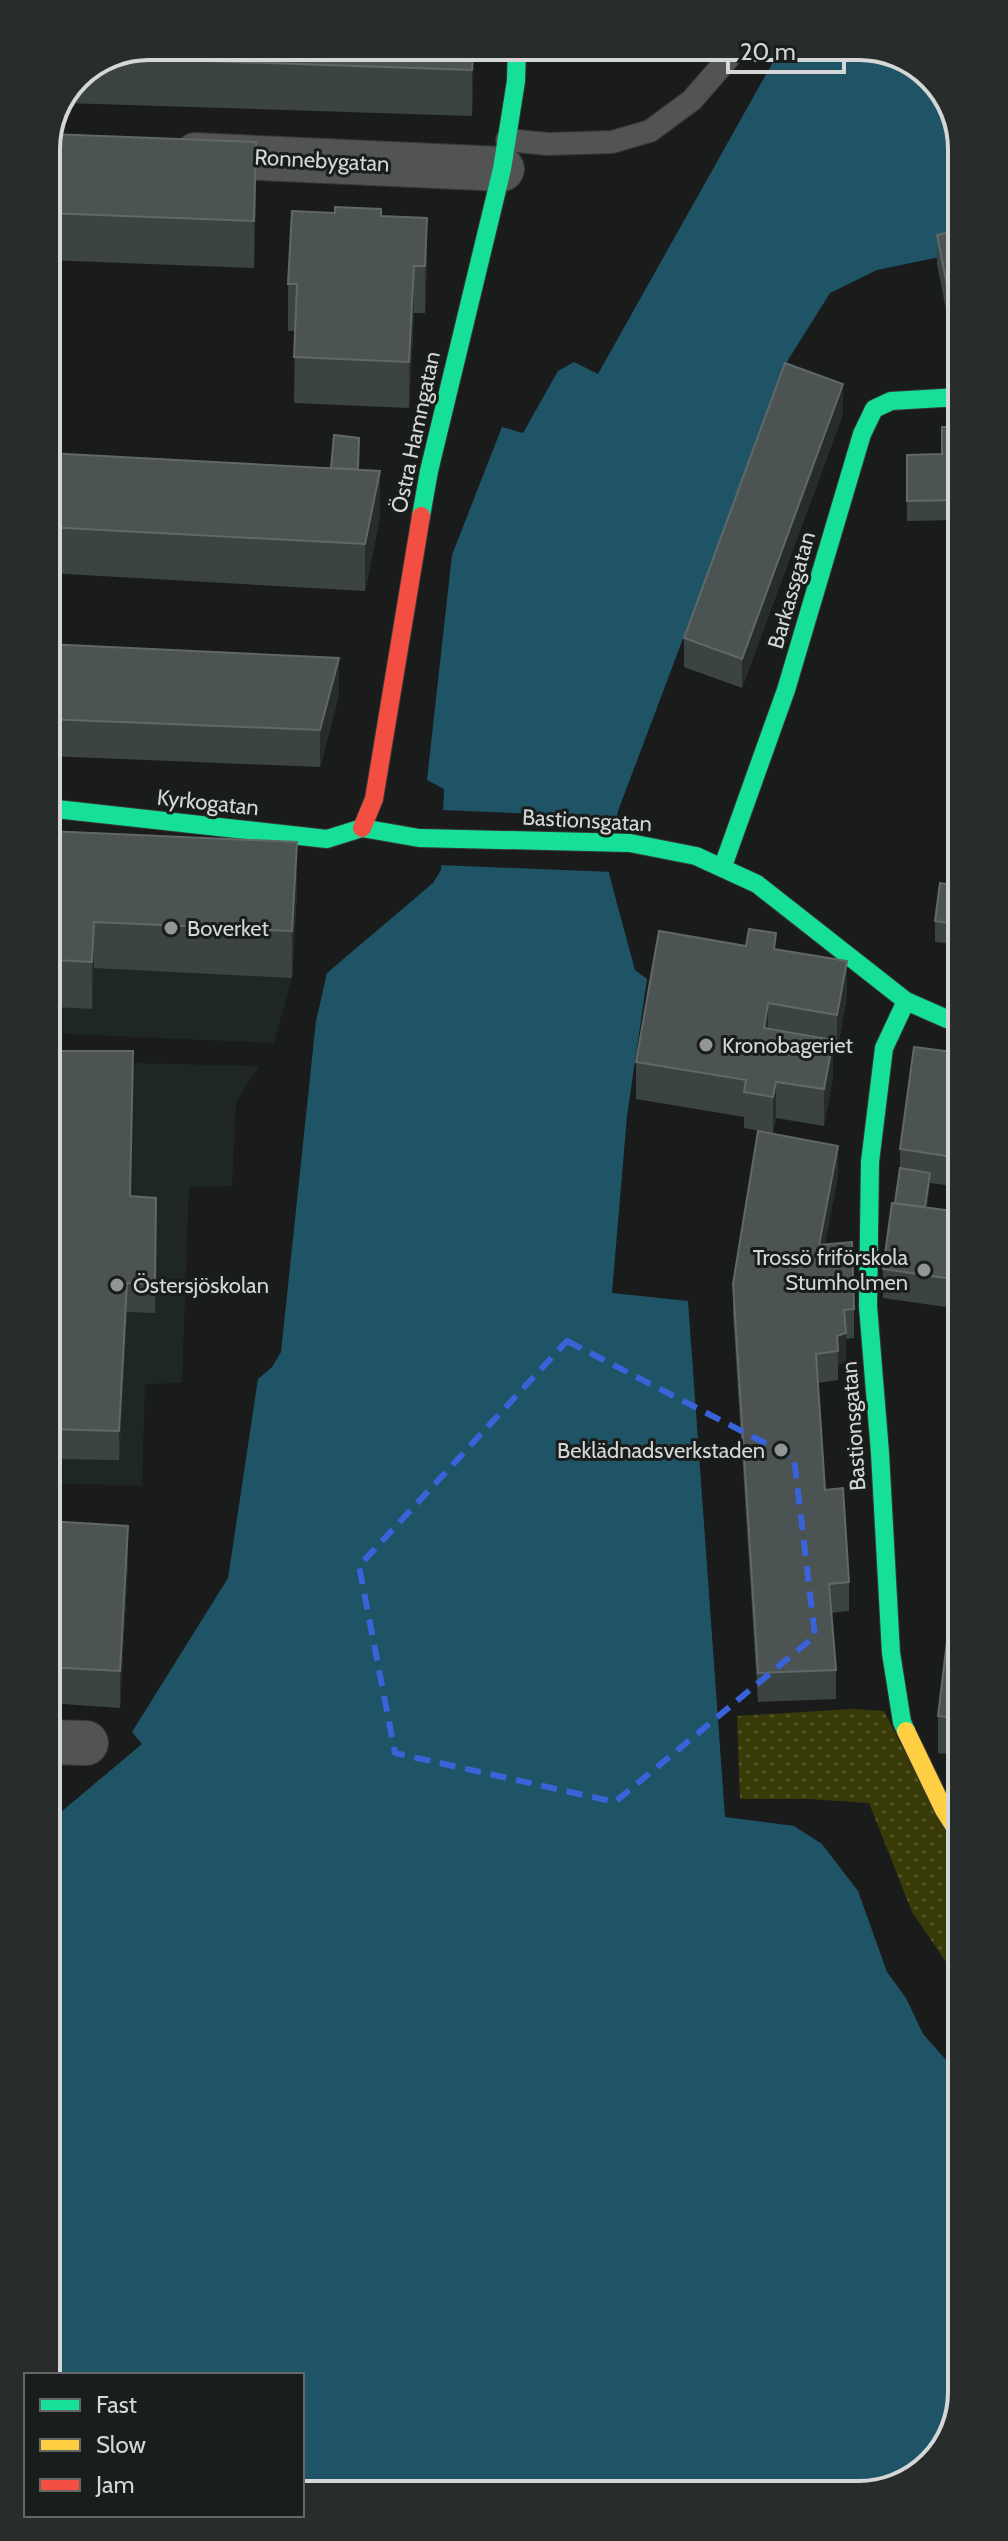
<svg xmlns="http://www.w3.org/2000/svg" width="1008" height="2541" font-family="Cabin,sans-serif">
	<defs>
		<pattern id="green-dots" width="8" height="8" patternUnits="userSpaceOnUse" patternTransform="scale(2)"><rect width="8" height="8" fill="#383b07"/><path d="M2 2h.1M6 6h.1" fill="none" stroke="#54572a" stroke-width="1.8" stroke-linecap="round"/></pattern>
	</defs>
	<rect width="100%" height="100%" fill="#1a1c1b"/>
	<path fill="#1e2723" d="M47 876 297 889 292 978 274 1043 48 1033Z
		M48 1061 259 1066 236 1102 232 1186 189 1187 182 1383 145 1384 142 1486 48 1483Z"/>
	<path fill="url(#green-dots)" d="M852 1709 884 1711 961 1862V1984L912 1912 869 1803 809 1799H740L737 1716Z"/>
	<path fill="#1f5467" d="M782 46H866L922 68 958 122 959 253 877 270 830 293 788 360 618 811 609 874 635 970 647 979 627 1116 612 1293 688 1301 725 1817 794 1826 822 1844 858 1891 887 1972 906 1998 923 2034 947 2061 962 2087V2393L941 2454 886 2491 302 2494V2375H50L49 1822 142 1744 132 1732 228 1578 258 1379 272 1367 281 1352 316 1021 327 973 433 883 441 870 444 789 427 780 452 555 502 427 523 433 558 371 574 362 598 374Z"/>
	<path fill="#1a1c1b" d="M440 810 621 817 613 872 437 865Z"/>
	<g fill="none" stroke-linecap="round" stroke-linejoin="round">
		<defs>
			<path id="lane" d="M507 140 548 144 612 142 650 131 692 100 739 46"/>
			<path id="street" d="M196 155 502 169
				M49 1742 86 1743"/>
			<path id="fast" d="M421 516 429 471 502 169 516 81 517 46
				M47 808 327 839 362 828 419 838 630 843 696 856 757 884 906 1001 947 1019 960 1021
				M723 866 786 690 862 434 874 409 891 401 959 397
				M906 1001 884 1048 870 1162 868 1306 880 1453 891 1653 902 1722 906 1731"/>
			<path id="slow" d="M906 1731 944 1810 961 1837"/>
			<path id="jam" d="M362 828 374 799 421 516"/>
		</defs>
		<use href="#lane" stroke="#373837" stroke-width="24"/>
		<use href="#street" stroke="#373837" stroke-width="46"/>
		<use href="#fast" stroke="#373837" stroke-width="20"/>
		<use href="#slow" stroke="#373837" stroke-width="20"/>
		<use href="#jam" stroke="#373837" stroke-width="20"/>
		<use href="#lane" stroke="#525353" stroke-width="22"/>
		<use href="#street" stroke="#525353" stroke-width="44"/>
		<use href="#fast" stroke="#16e098" stroke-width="18"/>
		<use href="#slow" stroke="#ffcf43" stroke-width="18"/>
		<use href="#jam" stroke="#f24e42" stroke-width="18"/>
	</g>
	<path fill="#3b4343" d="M149 46H474L472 116 64 103 76 76Z
		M46 143 256 188 254 268 46 260Z
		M381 216 427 265 425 313H414L409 408 294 403 295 331H288V284Z
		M959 230V376L937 264V235Z
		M843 414 742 688 684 667V638Z
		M959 427V520L907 521V455L942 454Z
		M47 453 358 469 380 517 365 591 47 573Z
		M47 644 339 695 320 767 47 756Z
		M47 831 297 889 292 978 94 968 92 1009 54 1007V980H47Z
		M960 886V945L935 942V921Z
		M746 946 776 949 847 997 837 1051 833 1050V1076L824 1126 776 1118 773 1133 744 1128V1117L636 1099V1062Z
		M48 1051 130 1196 156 1198 155 1313 127 1312 119 1460 48 1459Z
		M960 1053V1187L930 1183 927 1207 960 1212V1309L883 1298V1269L895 1203 900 1168V1149Z
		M838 1175 825 1244 854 1309V1338L846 1339V1362L838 1365V1380L818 1383 825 1490 849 1582V1611L831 1613 836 1670V1699L758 1702 733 1313V1284Z
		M48 1521 128 1562 120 1708 49 1703Z
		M961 1525V1755L938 1753V1716Z"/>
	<path fill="#272d2c" d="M473 46H474L472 116V70Z
		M256 142V188L254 268V221Z
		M427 218V265L425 313V266Z
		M414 266V313L409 408V362Z
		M843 384V414L742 688V659Z
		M380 471V517L365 591V544Z
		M339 658V695L320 767V730Z
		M297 842V889L292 978V931Z
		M94 922V968L92 1009V962Z
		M847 961V997L837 1051V1015Z
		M768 1003V1040L764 1028Z
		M833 1040V1076L824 1126V1089Z
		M776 1082V1118L773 1133V1097Z
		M838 1146V1175L819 1274V1245Z
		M930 1173V1183L923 1236V1225Z
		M127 1283V1312L119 1460V1431Z
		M846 1333V1362L838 1365 837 1336Z
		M128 1526V1562L120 1708V1671Z"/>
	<path fill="#4b5353" stroke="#616867" stroke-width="2" d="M149 46H473L472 70 119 58Z
		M50 134 256 142 254 221 46 213V143Z
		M335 207 381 209V216L427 218 425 266H414L409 362 294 357 297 284H288L292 211 335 213Z
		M959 230V346L937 235Z
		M785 363 843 384 742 659 684 638Z
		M942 427H959V500L907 501V455L942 454Z
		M334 435 359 438 358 469 331 468Z
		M47 453 380 471 365 544 47 527Z
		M47 644 339 658 320 730 47 719Z
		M47 831 297 842 292 931 94 922 92 962 54 960 57 920 47 919Z
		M940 883 960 886V925L935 921Z
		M749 929 776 933 774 949 847 961 837 1015 768 1003 764 1028 833 1040 824 1089 776 1082 773 1097 744 1092 746 1080 636 1062 659 931 746 946Z
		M47 945 55 946 54 960H47Z
		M914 1047 960 1053V1158L900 1149Z
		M48 1051H133L130 1196 156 1198 155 1284 127 1283 119 1431 48 1429Z
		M758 1131 838 1146 819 1245 852 1242 854 1309 844 1310 846 1333 837 1336 838 1351 816 1354 825 1490 843 1488 849 1582 829 1584 836 1670 758 1673 733 1284Z
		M900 1168 930 1173 925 1207 895 1203Z
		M892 1203 960 1212V1280L883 1269Z
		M48 1521 128 1526 120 1671 48 1667Z
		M961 1525V1719L938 1716Z"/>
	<path fill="none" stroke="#3963d8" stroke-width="6" stroke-dasharray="16 10" stroke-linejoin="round" d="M567 1341 794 1458 815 1636 615 1802 395 1753 359 1566Z"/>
	<g fill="#949695" stroke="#191d1b" stroke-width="3">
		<circle cx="171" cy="928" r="8"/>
		<circle cx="706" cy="1045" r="8"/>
		<circle cx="924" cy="1270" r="8"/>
		<circle cx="117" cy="1285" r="8"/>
		<circle cx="781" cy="1450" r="8"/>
	</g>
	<g text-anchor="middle" stroke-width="6" stroke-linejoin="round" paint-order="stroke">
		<g font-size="22" fill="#d5d7d6" stroke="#191d1b">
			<text transform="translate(322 160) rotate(3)" y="8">Ronnebygatan</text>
			<text transform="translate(415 432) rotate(-78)" y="8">Östra Hamngatan</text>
			<text transform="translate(791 590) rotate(-74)" y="8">Barkassgatan</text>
			<text transform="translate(208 802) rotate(6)" y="8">Kyrkogatan</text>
			<text transform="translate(587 820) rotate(3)" y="8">Bastionsgatan</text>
			<text transform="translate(853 1426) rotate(-94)" y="8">Bastionsgatan</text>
		</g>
		<g font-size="22" fill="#d5d7d6" stroke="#191d1b" text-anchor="start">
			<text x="187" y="936">Boverket</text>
			<text x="722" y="1053">Kronobageriet</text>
			<text x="908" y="1265" text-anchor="end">Trossö friförskola<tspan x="908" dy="25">Stumholmen</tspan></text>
			<text x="133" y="1293">Östersjöskolan</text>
			<text x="765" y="1458" text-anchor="end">Beklädnadsverkstaden</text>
		</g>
	</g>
	<path d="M0 0H1008V2541H0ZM149 60H859A89 89 0 0 1 948 149V2392A89 89 0 0 1 859 2481H149A89 89 0 0 1 60 2392V149A89 89 0 0 1 149 60Z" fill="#282c2a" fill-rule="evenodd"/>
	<path fill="none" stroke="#d5d7d6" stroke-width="4" d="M149 60H859A89 89 0 0 1 948 149V2392A89 89 0 0 1 859 2481H149A89 89 0 0 1 60 2392V149A89 89 0 0 1 149 60Z"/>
	<rect x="24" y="2373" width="280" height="144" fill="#191d1b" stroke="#646766" stroke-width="2"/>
	<rect x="40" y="2399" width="40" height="12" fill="#16e098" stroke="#646766" stroke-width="2"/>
	<text x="96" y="2413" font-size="24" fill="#d5d7d6">Fast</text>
	<rect x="40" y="2439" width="40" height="12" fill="#ffcf43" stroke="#646766" stroke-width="2"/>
	<text x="96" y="2453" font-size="24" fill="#d5d7d6">Slow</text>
	<rect x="40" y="2479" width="40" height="12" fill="#f24e42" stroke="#646766" stroke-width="2"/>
	<text x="96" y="2493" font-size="24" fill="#d5d7d6">Jam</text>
	<path d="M728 60v12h116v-12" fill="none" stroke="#d5d7d6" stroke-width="4"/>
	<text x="740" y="60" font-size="24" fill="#d5d7d6" stroke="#191d1b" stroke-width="6" paint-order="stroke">20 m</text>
</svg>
